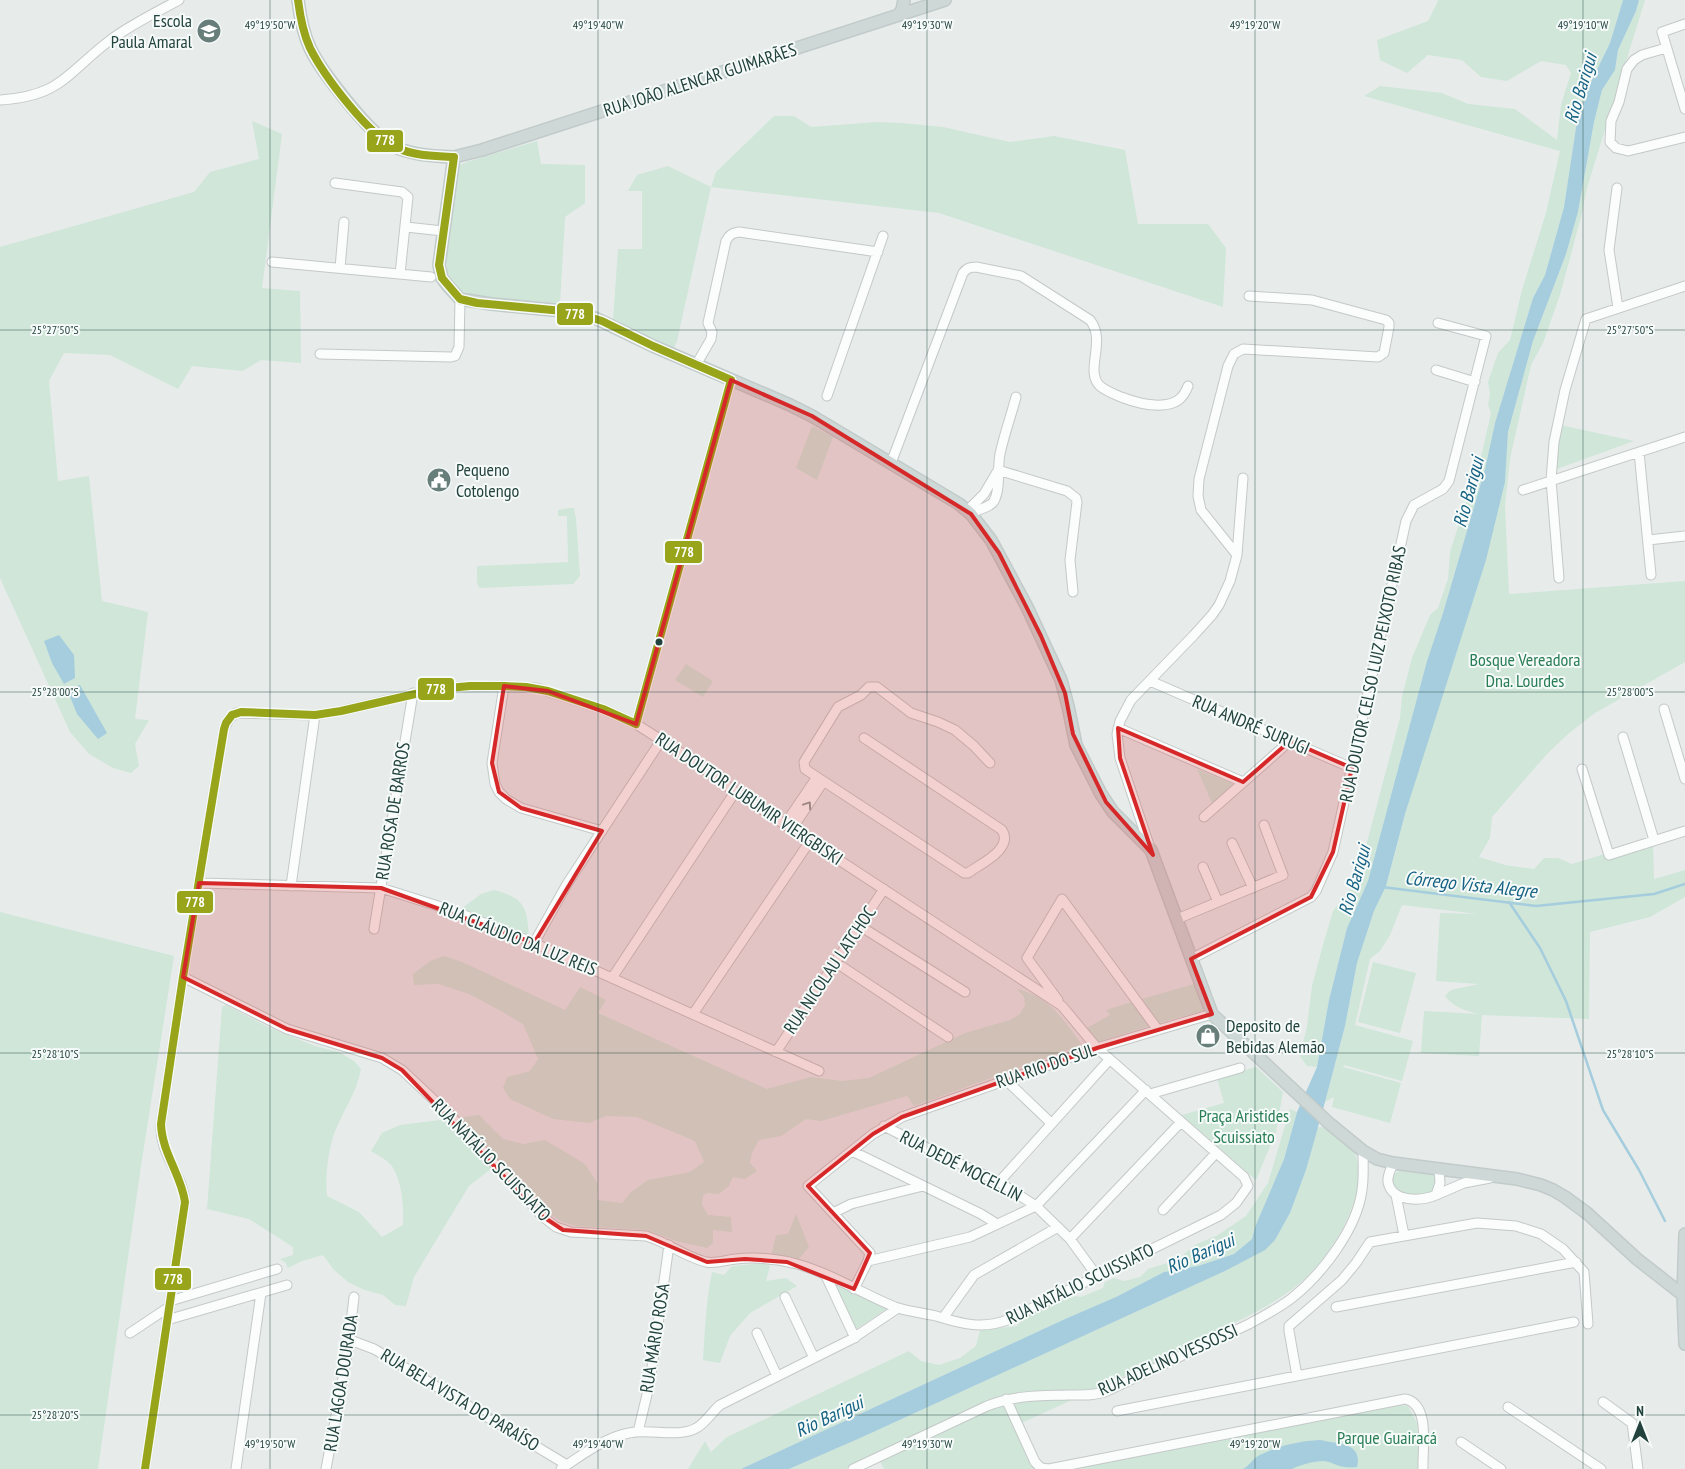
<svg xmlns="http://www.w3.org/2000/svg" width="1685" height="1469" font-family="'PT Sans Narrow',sans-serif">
	<rect width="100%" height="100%" fill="#e7eceb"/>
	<path fill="#cfe6d9" d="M1437 0H1623L1610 43 1589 86 1577 121 1564 207 1545 275 1533 298 1495 423 1485 469 1443 613 1427 661 1368 881 1347 928 1329 1000 1317 1067 1307 1066 1300 1056 1307 1026 1312 986 1323 945 1333 911 1357 880 1400 718 1402 696 1412 658 1430 615 1438 608 1448 579 1450 552 1482 453 1491 413 1488 405 1490 394 1488 382 1498 353 1510 340 1522 290 1546 213 1560 151 1364 96 1380 86 1442 93 1468 104 1515 109 1557 140 1561 105 1571 73 1566 65 1541 61 1507 81 1481 77 1462 60 1428 55 1407 73 1380 60 1377 40 1428 21 1438 1Z
		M1639 0H1645L1587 188 1581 217 1560 295 1543 343 1531 365 1510 459 1505 506 1509 594 1685 581V662L1595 713 1568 734 1547 754 1492 817 1490 838 1479 857 1505 865 1534 869 1544 858H1558L1572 864 1653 839 1654 879 1685 870V897L1650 917 1590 932 1589 1019 1482 1015 1479 1056 1421 1053 1424 1011 1478 1014C1465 1010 1454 1008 1445 996L1451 990 1479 984 1436 981 1440 913 1478 914 1402 905 1390 935 1380 951 1370 959 1355 1025 1413 1041 1402 1081 1344 1065 1343 1067 1401 1083 1390 1123 1332 1107 1334 1097 1325 1102 1345 1026 1357 963 1374 911 1386 886 1405 814 1500 501 1505 482 1508 432 1533 341 1566 254 1578 212 1594 122 1602 90 1615 70 1618 50 1636 11Z
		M774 116H794L811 127 877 122 901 123 943 127 1010 142 1054 136 1125 150 1138 224H1208L1226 248 1223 307 939 213 711 187 677 341 674 348 613 320 618 249H642V191H628L637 175 668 166 711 187 716 172Z
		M252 121 282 134 262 288 300 291 301 363 261 360 243 371 192 366 178 389 110 355 64 353 49 381 58 481 89 476 102 601 148 612 135 719 149 720 135 744 139 766 131 773 113 768 89 754 70 732 0 578V247L194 192 210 172 259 159Z
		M537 141 541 164 585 165V203L565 217 560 304 476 296 462 291 452 281 447 271 446 257 458 166 467 162Z
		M1560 425 1634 441 1557 469Z
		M812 426 833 437 817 480 796 468Z
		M569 508H574L576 519 580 576 573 584 479 588 477 582V566L568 562 567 516H558V510Z
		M686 664 713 681 703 697 675 680Z
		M1197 769 1233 784 1212 803Z
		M494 890C525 898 527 907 529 937L461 909 481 894Z
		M0 912 174 956 141 1166 98 1469H0Z
		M444 956 462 962 565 1010 580 987 606 1000 598 1013 767 1089 811 1077 842 1081 869 1078 965 1033 1010 1020 1020 1014 1025 1005 1024 997 1017 989C1049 996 1064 1020 1082 1045L914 1106 907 1096 821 1121 806 1119 781 1136 759 1140 752 1153 750 1163 757 1171 745 1179 733 1177 729 1186 719 1194 708 1193 703 1195 702 1205 708 1215 731 1217 732 1232 713 1230V1243L707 1248 676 1241 647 1230 576 1226 562 1222 550 1214 532 1191 500 1162 469 1186 414 1277 406 1306 395 1305 383 1295 362 1289 348 1282 334 1270 323 1255 302 1261 288 1268 286 1263 280 1259 293 1255V1247L249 1219 207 1209 222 1007 226 1005 270 1028 315 1046 339 1052 354 1061 361 1069C357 1093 342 1112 334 1134 328 1152 325 1177 327 1196L359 1212 382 1237 403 1225C404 1208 402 1179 391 1165 386 1159 377 1155 371 1151L382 1133 400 1125 479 1115 503 1139 523 1144 545 1140 585 1164 598 1184 597 1200 622 1203 631 1192 648 1180 690 1172 704 1162 695 1141 637 1117 606 1116 589 1123 553 1119 510 1099 503 1088 507 1077 530 1071 538 1059 523 1024 499 1010 469 994 438 984 414 985 413 974 430 961Z
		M1373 962 1416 973 1400 1033 1358 1022Z
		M1194 984 1203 1011 1159 1023 1142 999Z
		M1132 1002 1149 1026 1098 1042 1087 1028 1110 1015 1106 1010Z
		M1256 1067 1283 1092 1276 1132 1256 1180 1182 1115 1224 1103 1217 1078Z
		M1290 1109 1297 1112 1284 1159 1255 1227 1252 1239 1234 1254 1198 1266 1164 1272 1116 1297 1065 1319 741 1469H688L705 1441 711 1452 727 1437 909 1351 921 1361 939 1365 960 1358 976 1346 980 1330 1017 1326 1025 1317 1056 1303 1075 1296 1081 1297 1103 1288 1105 1282 1114 1278 1124 1281 1140 1277 1148 1269 1177 1260 1195 1245 1218 1235 1246 1216 1268 1183Z
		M1325 1126C1333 1133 1344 1140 1351 1148 1362 1161 1360 1185 1355 1199 1345 1230 1326 1259 1302 1281 1275 1305 1240 1320 1208 1336 1144 1368 1078 1397 1013 1427L1034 1469H884L877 1455 845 1469H789L858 1439 1225 1271 1275 1240 1290 1213 1306 1170 1317 1128Z
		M1399 1171 1433 1174 1436 1177 1437 1184C1436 1187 1435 1190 1433 1191 1422 1201 1400 1194 1392 1183V1175Z
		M796 1214 809 1247 798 1260 771 1257 776 1235 788 1234Z
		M763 1263 770 1266 766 1281 786 1278 797 1286 750 1313 730 1336 720 1363 703 1360C705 1330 706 1301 712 1272L724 1275 732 1266Z
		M835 1285 888 1308 856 1329Z
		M1401 1405 1408 1406 1417 1423 1419 1469H1070Z"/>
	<path fill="#a5cddd" d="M1623 0H1639L1636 11 1618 50 1615 70 1602 90 1594 122 1578 212 1566 254 1533 341 1508 432 1505 482 1486 560 1405 814 1386 886 1374 911 1357 963 1345 1026 1325 1102 1306 1170 1290 1213 1275 1240 1265 1250 1225 1271 858 1439 789 1469H741L1065 1319 1116 1297 1164 1272 1198 1266 1234 1254 1252 1239 1255 1227 1284 1159 1297 1112 1317 1067 1329 1000 1347 928 1368 881 1427 661 1443 613 1485 469 1495 423 1533 298 1545 275 1564 207 1577 121 1589 86 1610 43Z
		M59 635 74 655 75 678 64 684 52 663 44 641Z
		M80 685 107 733 98 739 77 714 67 689Z
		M1320 1440C1337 1444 1363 1442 1357 1467 1336 1469 1336 1462 1323 1461 1314 1461 1300 1465 1292 1469H1243C1249 1466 1252 1460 1258 1456 1277 1446 1299 1441 1320 1440Z"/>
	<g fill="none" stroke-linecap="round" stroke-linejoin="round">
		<path stroke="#a5cddd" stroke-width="2.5" d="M1382 887 1536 906 1654 894 1685 884
			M1509 902 1540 948 1566 1001 1603 1110 1639 1170 1665 1221"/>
		<defs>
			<path id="minor" d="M1685 24 1662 32 1685 109
				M1666 48 1642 55 1634 60 1627 69 1619 102 1611 121 1610 142 1616 148 1628 151 1685 137
				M0 100C61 96 66 74 109 41 130 25 155 13 179 0
				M335 183 402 192 408 197 400 274
				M1617 188 1609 250 1618 308
				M406 227 443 231
				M272 262 431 277
				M340 268 344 222
				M320 354 451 357 455 356 459 347 460 299
				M696 365 711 339 712 332 708 323 726 241C729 235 732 233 739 232L878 252
				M1436 370 1475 382
				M827 396 883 236
				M1639 452 1651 575
				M891 463 963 273C967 268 970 267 976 267L1021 276 1090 320C1107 341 1084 371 1100 386 1106 391 1114 394 1121 397 1134 402 1148 406 1162 405 1176 404 1183 399 1188 386
				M998 470 1067 491 1076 498 1077 502 1070 560 1073 592
				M1523 490 1685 437
				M968 510 984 494 997 472
				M971 514C978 509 991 507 994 501 1001 488 997 468 1000 454 1004 435 1011 416 1016 397
				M1648 540 1685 536
				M1237 555 1243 478
				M1559 578 1551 480 1554 442 1565 390 1586 319 1685 286
				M1150 681 1352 768
				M504 686 492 763 495 784 499 792 506 799 521 808 602 831
				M1664 709 1685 779
				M636 724 731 380
				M1118 728 1243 782
				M1623 737 1654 840
				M864 738 1002 830C1014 849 980 864 968 873H964L817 777 805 769 804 762 838 707 861 695 869 687H877L911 713 938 722 955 730 974 746 990 763
				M1582 769 1609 855 1685 831
				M1204 817 1290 741
				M785 824 817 777
				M792 829 823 782
				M1232 843 1253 888
				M1150 848 1120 758 1117 734 1120 721 1131 700 1194 635 1212 615 1219 605 1230 581 1237 555 1201 510 1198 496 1199 479 1228 366 1234 354 1243 349 1378 357 1384 353 1389 327V323L1386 320 1312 300 1249 296
				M1203 867 1218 902
				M199 883 381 888 454 911 534 943 819 1071
				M291 886 315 715
				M1177 919 1283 875 1264 825
				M860 926 965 992
				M374 929 413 693
				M534 943 567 884 662 739
				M1191 959 1311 897 1316 891 1333 852 1406 521 1414 505 1443 489 1449 481 1486 336 1438 323
				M835 962 948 1037
				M612 978 735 792
				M1058 1000 1027 958 1062 899 1158 1030
				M693 1014 810 841
				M776 1052 884 889
				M1006 1080 1051 1123
				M1150 1094 1240 1068
				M884 1126 935 1152 999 1182 1036 1206 1070 1239 1097 1276
				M852 1151 981 1214 997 1224
				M1393 1163C1391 1169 1387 1176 1388 1182 1392 1203 1422 1201 1436 1195L1440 1183 1439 1170
				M999 1182 1110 1059
				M1396 1195 1404 1235
				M1436 1195 1464 1183 1490 1178
				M1163 1210 1216 1153
				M833 1213 851 1204 923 1186
				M1070 1239 1181 1122
				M868 1261 970 1237 1036 1206 1146 1090
				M826 1276 855 1338
				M854 1289 868 1261 870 1253 808 1186 873 1134 902 1117 1097 1048 1212 1014
				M785 1297 814 1358
				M170 1301 277 1269
				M1336 1307 1576 1262
				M943 1318 974 1275 1058 1227
				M167 1320 287 1285
				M130 1333 169 1307
				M757 1333 777 1376
				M350 1340 374 1349 567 1465
				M1297 1376 1289 1331V1326L1342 1280 1356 1263 1370 1242 1477 1223 1516 1226 1541 1234 1563 1249 1584 1272 1588 1324
				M1006 1399 1035 1462 1041 1468 1049 1469 1405 1399C1431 1404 1422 1450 1423 1469
				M1603 1402 1632 1423 1638 1469
				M1508 1407 1601 1469
				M1117 1411 1574 1322
				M638 1432 650 1382 669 1245
				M1461 1442 1501 1469
				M145 1469 185 1202C183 1173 159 1155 161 1124L183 977 224 729 229 719 236 713 315 715 341 711 426 691 453 687 504 686 537 688 603 709 636 724 694 761 735 792 1062 1006 1097 1048 1244 1177 1248 1186 1236 1203 1221 1215 1010 1319C983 1330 962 1324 936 1316 923 1313 906 1311 895 1307 863 1294 830 1273 797 1264 778 1259 755 1257 736 1259 726 1260 716 1264 706 1262 685 1257 667 1242 646 1236L571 1232 556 1227 542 1216 451 1116 402 1070 382 1058 287 1029 183 977
				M236 1469 261 1293
				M326 1469 350 1340V1331L354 1297
				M561 1469C580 1456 606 1437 629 1433 650 1428 680 1439 698 1427 707 1421 712 1412 720 1405L852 1339 898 1308
				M853 1469 987 1406C1015 1395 1039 1396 1068 1395 1081 1395 1095 1396 1107 1391L1249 1324C1264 1316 1279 1308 1292 1298 1322 1274 1357 1229 1362 1190 1364 1177 1363 1164 1363 1151"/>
			<path id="major" d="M298 0C300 17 303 33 310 48 320 70 370 134 391 145 409 155 433 156 454 157L439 265 442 278 448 286 460 299 491 304 563 311 595 318 653 346 790 405 812 416 959 504 971 514 991 540 1027 607 1061 680 1068 706 1076 745 1101 794 1113 812 1151 850 1212 1014 1330 1124 1363 1151 1377 1159 1393 1163 1517 1179 1541 1185 1553 1190 1565 1197 1588 1214 1637 1259 1683 1295
				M898 15 902 10 904 0
				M454 157 482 150 945 0
				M1685 1234 1683 1295 1685 1344"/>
		</defs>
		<use href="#minor" stroke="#c4c9c8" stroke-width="11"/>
		<use href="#major" stroke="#c2cbca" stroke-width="14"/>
		<use href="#minor" stroke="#fbfcfc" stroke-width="9"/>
		<use href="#major" stroke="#ced8d6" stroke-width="11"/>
		<defs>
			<path id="bus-1" d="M298 0C300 16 303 33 310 48 324 76 369 136 397 148 415 156 435 156 454 157L439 265 442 278 460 299 477 303 563 311 586 316 602 321 653 346 731 380
				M232 715 241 712 315 715 341 711 437 689 470 686H504L526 687 548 691 603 709 636 724
				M636 724 731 380
				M145 1469 185 1202C181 1174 162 1153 161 1124L183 977 224 729 226 723 232 715"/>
		</defs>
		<use href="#bus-1" stroke="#f6fbf9" stroke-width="11"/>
		<use href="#bus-1" stroke="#98a419" stroke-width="8"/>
	</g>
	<defs><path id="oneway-chevron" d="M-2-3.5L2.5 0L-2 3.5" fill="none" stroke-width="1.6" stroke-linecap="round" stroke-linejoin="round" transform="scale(1.25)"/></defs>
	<use stroke="#8e9f9d" href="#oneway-chevron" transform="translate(808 805) rotate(-56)"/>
	<path fill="#d62828" fill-opacity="0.2" stroke="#d62828" stroke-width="4" stroke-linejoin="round" d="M731 380 812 416 971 514 999 553 1041 636 1065 693 1073 734 1106 802 1153 855 1120 758 1118 728 1243 782 1290 741 1352 768 1333 852 1311 897 1191 959 1212 1014 1097 1048 902 1117 873 1134 808 1186 870 1253 854 1289 787 1262 745 1259 707 1262 646 1236 563 1230 542 1216 402 1070 382 1058 287 1029 183 977 199 883 381 888 534 943 602 831 521 808 499 792 492 763 504 686 548 691 636 724Z"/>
	<path fill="none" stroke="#22423e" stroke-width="1" stroke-opacity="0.45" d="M270 0V1469M598 0V1469M927 0V1469M1255 0V1469M1583 0V1469M0 330H1685M0 692H1685M0 1053H1685M0 1415H1685"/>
	<defs>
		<symbol id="school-disc" viewBox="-11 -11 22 22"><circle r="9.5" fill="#677e7b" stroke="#f6fbf9"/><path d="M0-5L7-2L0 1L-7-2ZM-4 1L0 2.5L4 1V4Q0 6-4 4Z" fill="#fff"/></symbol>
		<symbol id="civic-disc" viewBox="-11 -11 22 22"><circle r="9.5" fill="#677e7b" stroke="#f6fbf9"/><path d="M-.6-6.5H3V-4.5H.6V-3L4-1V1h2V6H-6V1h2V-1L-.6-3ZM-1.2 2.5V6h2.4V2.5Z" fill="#fff"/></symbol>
		<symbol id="shop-disc" viewBox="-11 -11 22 22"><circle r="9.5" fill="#677e7b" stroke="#f6fbf9"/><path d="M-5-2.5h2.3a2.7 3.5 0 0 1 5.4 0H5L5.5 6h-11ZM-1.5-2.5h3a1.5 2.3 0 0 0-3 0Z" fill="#fff"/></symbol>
	</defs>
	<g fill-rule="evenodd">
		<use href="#school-disc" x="195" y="17" width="28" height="28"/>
		<use href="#civic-disc" x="425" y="466" width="28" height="28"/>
		<use href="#shop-disc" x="1194" y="1022" width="28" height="28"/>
	</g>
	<circle fill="#22423e" stroke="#f6fbf9" stroke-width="2" cx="659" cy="642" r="4.5"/>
	<g text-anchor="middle" stroke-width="4" stroke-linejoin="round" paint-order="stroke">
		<g font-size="18" fill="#22423e" stroke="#f6fbf9" text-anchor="start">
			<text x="192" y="27" text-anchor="end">Escola<tspan x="192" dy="21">Paula Amaral</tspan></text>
			<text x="456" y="476">Pequeno<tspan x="456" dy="21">Cotolengo</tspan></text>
			<text x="1226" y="1032">Deposito de<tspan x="1226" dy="21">Bebidas Alemão</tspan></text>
		</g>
		<g font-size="18" fill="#22423e" stroke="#f6fbf9">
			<text transform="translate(700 80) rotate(-18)" y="6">RUA JOÃO ALENCAR GUIMARÃES</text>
			<text transform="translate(1373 674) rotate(-78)" y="6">RUA DOUTOR CELSO LUIZ PEIXOTO RIBAS</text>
			<text transform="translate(1251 725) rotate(23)" y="6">RUA ANDRÉ SURUGI</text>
			<text transform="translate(749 799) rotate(34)" y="6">RUA DOUTOR LUBUMIR VIERGBISKI</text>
			<text transform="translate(393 811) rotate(-81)" y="6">RUA ROSA DE BARROS</text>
			<text transform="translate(518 939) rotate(22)" y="6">RUA CLÁUDIO DA LUZ REIS</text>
			<text transform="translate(830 970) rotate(-56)" y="6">RUA NICOLAU LATCHOC</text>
			<text transform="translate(1046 1066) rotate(-19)" y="6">RUA RIO DO SUL</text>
			<text transform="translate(491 1160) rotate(46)" y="6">RUA NATÁLIO SCUISSIATO</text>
			<text transform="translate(961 1166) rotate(27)" y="6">RUA DEDÉ MOCELLIN</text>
			<text transform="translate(1080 1284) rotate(-26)" y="6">RUA NATÁLIO SCUISSIATO</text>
			<text transform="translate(655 1338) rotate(-81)" y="6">RUA MÁRIO ROSA</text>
			<text transform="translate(1168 1360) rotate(-24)" y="6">RUA ADELINO VESSOSSI</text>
			<text transform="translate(341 1383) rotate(-81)" y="6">RUA LAGOA DOURADA</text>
			<text transform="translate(460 1400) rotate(31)" y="6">RUA BELA VISTA DO PARAÍSO</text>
		</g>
		<g font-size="18" fill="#287d55" stroke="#f6fbf9">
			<text x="1525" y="666">Bosque Vereadora<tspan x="1525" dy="21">Dna. Lourdes</tspan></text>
			<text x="1244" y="1122">Praça Aristides<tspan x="1244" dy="21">Scuissiato</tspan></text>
			<text x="1387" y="1444">Parque Guairacá</text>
		</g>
		<g font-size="19" font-style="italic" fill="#166284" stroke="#f6fbf9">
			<text transform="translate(1580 88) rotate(-73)" y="7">Rio Barigui</text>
			<text transform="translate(1468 492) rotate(-75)" y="7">Rio Barigui</text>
			<text transform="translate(1354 880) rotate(-74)" y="7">Rio Barigui</text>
			<text transform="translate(1471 884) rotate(6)" y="7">Córrego Vista Alegre</text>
			<text transform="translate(1200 1253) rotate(-24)" y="7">Rio Barigui</text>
			<text transform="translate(829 1416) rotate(-25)" y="7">Rio Barigui</text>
		</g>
	</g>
	<g font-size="12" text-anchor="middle" fill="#22423e" stroke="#f6fbf9" stroke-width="4" stroke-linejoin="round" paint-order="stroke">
		<text x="270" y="29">49°19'50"W</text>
		<text x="598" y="29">49°19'40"W</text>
		<text x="927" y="29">49°19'30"W</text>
		<text x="1255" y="29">49°19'20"W</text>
		<text x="1583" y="29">49°19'10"W</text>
		<text x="55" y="334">25°27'50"S</text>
		<text x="1630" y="334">25°27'50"S</text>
		<text x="55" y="696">25°28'00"S</text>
		<text x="1630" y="696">25°28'00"S</text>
		<text x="55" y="1058">25°28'10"S</text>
		<text x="1630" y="1058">25°28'10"S</text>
		<text x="55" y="1419">25°28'20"S</text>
		<text x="270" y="1448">49°19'50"W</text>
		<text x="598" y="1448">49°19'40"W</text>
		<text x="927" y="1448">49°19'30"W</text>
		<text x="1255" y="1448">49°19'20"W</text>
	</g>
	<g stroke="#f6fbf9" stroke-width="2">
		<rect x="366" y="129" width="38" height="24" rx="5" fill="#98a419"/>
		<rect x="556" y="302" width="38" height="24" rx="5" fill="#98a419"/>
		<rect x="664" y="540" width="39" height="24" rx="5" fill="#98a419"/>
		<rect x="417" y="677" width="38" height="24" rx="5" fill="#98a419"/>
		<rect x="176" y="890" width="38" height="24" rx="5" fill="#98a419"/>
		<rect x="154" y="1267" width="38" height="24" rx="5" fill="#98a419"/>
	</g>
	<g font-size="14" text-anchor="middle" font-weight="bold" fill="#fff">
		<text x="385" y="145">778</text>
		<text x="575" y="319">778</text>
		<text x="684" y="557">778</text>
		<text x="436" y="694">778</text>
		<text x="195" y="907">778</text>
		<text x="173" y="1284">778</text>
	</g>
	<g transform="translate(1640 1424)" stroke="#f6fbf9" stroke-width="4" paint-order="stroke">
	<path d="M0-4L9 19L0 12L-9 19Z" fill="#22423e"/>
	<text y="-8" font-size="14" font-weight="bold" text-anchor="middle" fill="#22423e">N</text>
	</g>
</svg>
